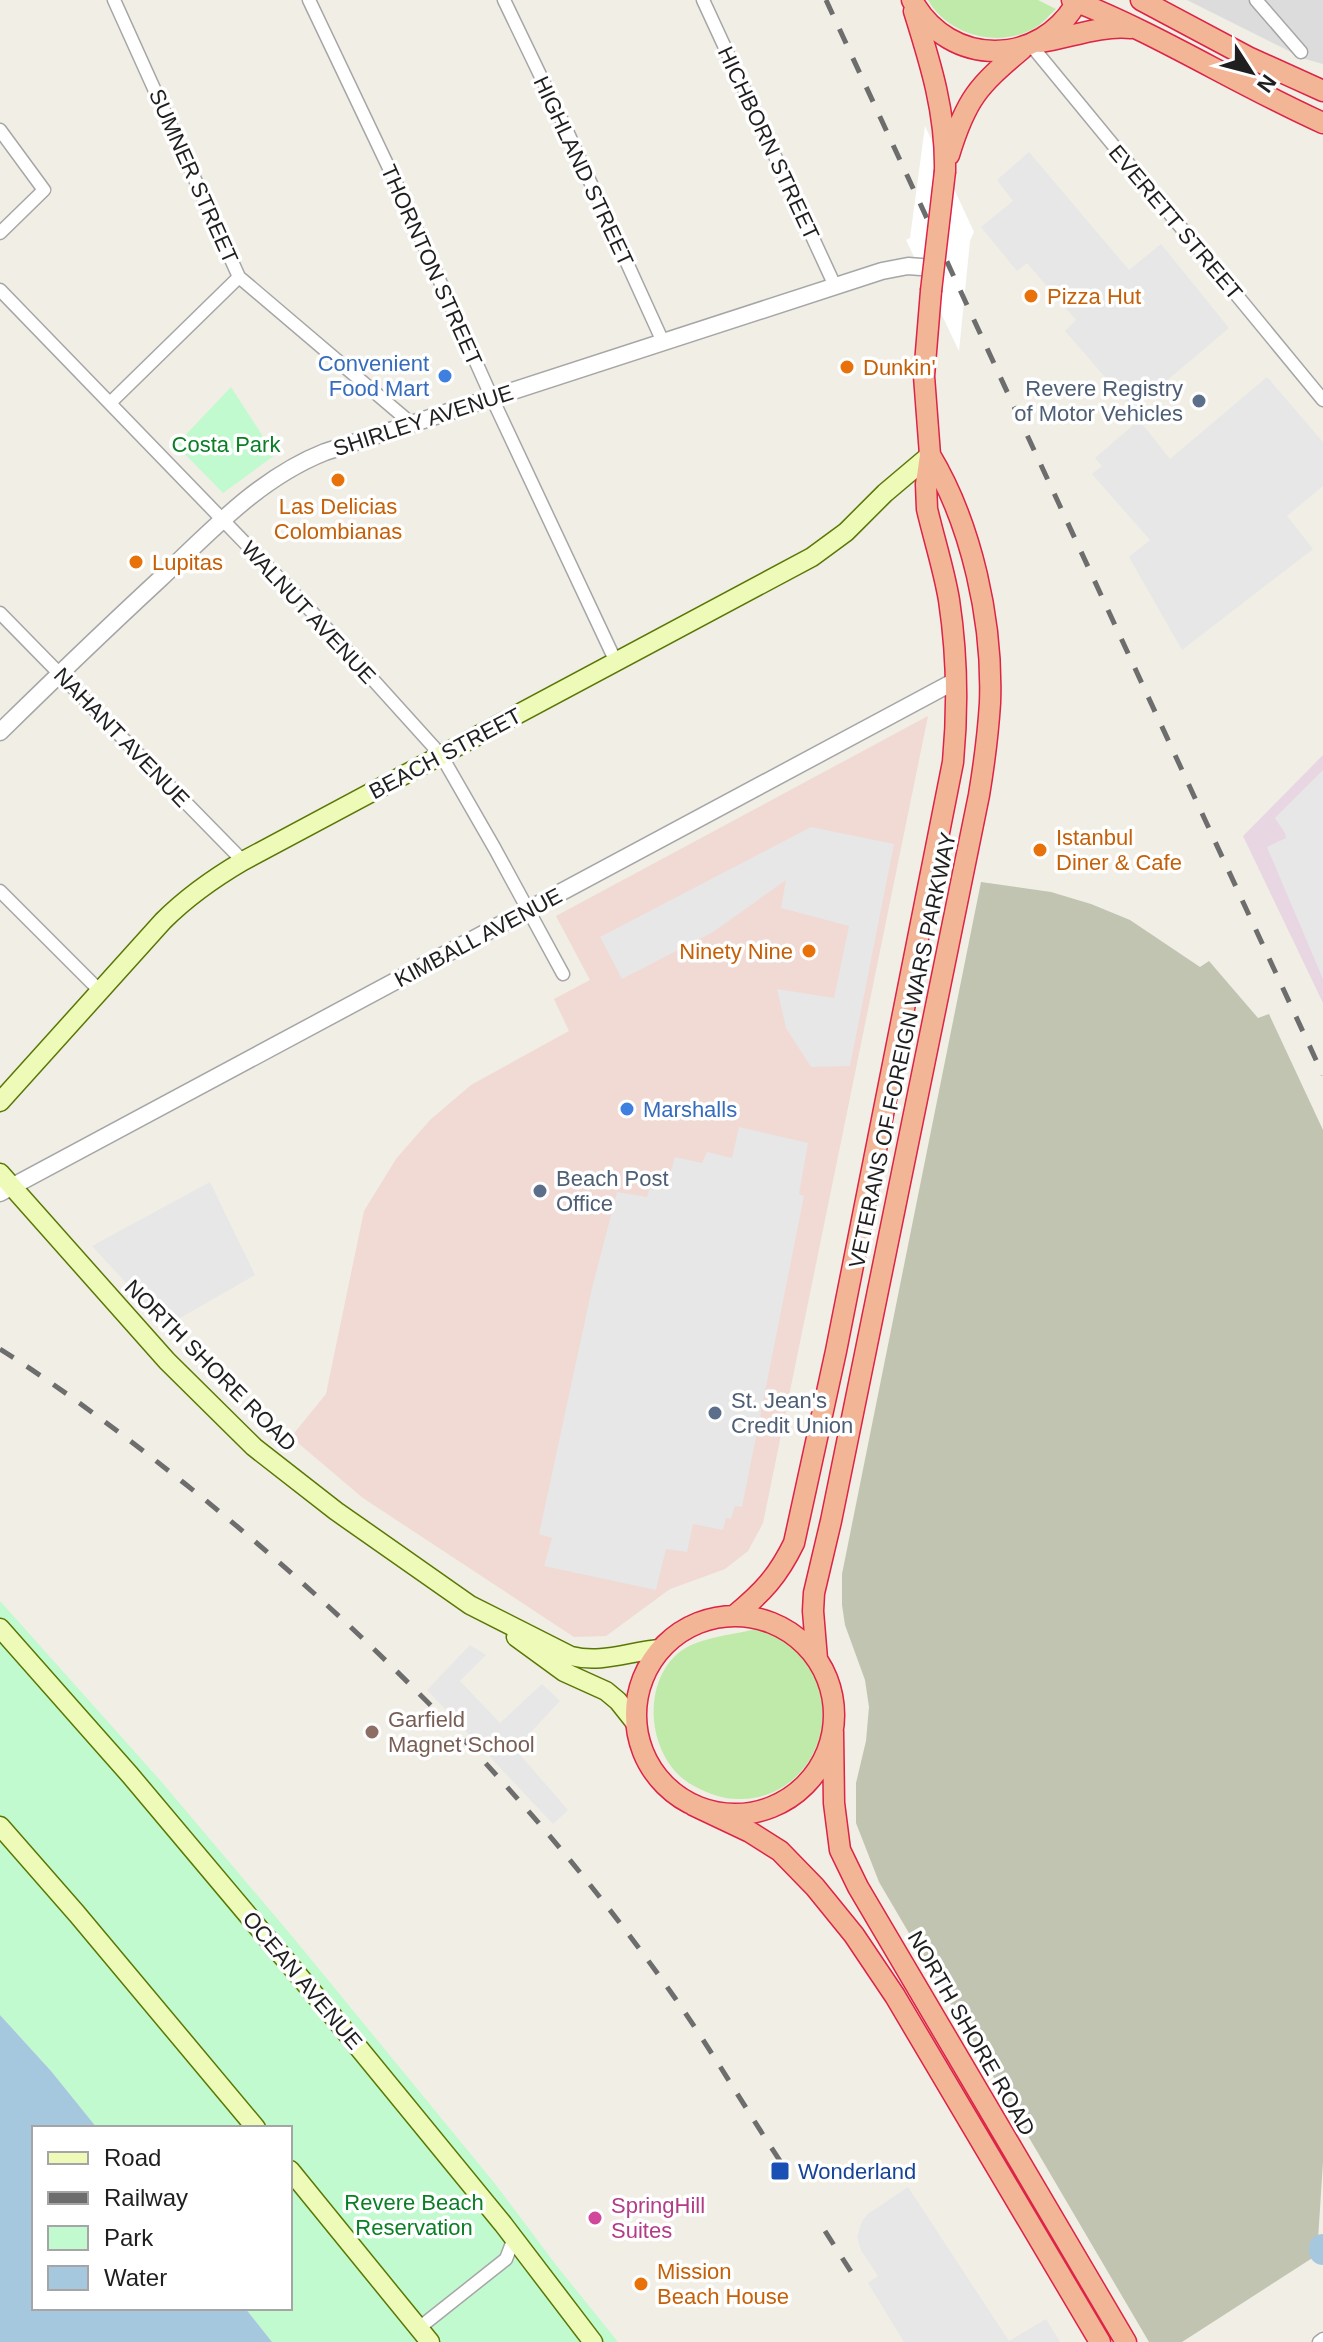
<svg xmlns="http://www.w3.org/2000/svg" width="1323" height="2342" font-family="Helvetica,sans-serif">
	<rect width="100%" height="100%" fill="#f0eee5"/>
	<path fill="#dddcdc" d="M1187 0H1323V64L1305 59Z"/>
	<path fill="#f1d9d4" d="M928 716 763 1523 748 1551 725 1569 670 1589 606 1636 574 1637 363 1498 291 1437 326 1394 364 1211 396 1159 430 1120 471 1085 569 1031 554 999 590 980 556 916Z"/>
	<path fill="#e9d6e3" d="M1323 755V1003L1243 836Z"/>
	<path fill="#c1c4b0" d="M981 882 1051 892 1091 904 1130 920 1200 967 1209 961 1258 1018 1269 1014 1323 1130V2162L1317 2255 1182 2342H1149L879 1882 856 1823V1783L866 1741 869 1707 865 1680 845 1625 842 1605V1574Z"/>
	<path fill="#c0eaaa" d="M928 0H1038L1056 9C1050 14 1044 22 1038 26 1002 50 948 36 928 0Z
		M755 1629C778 1633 795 1645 808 1665 844 1720 810 1797 742 1799 725 1800 710 1794 696 1787 650 1765 639 1691 675 1656 694 1637 730 1636 755 1629Z"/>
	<path fill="#c1face" d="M231 387 275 455 223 493 176 445Z
		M0 1601 159 1779 296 1941 496 2185 556 2265 618 2342H272L245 2308H290V2128H97L51 2071 0 2015Z"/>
	<path fill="#e7e7e7" d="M1029 152 1129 270 1161 244 1229 328 1133 409 1065 331 1076 320 1027 263 1017 271 981 227 1013 201 997 180Z
		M1267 377 1323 442V486L1287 516 1313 549 1182 650 1129 557 1150 540 1092 474 1102 466 1095 458 1139 420 1170 459Z
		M1323 770V979L1267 847 1286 838 1285 833 1275 818Z
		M811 827 894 844 850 1066 811 1067 786 1028 777 989 834 998 849 926 781 908 786 880 713 932 622 979 600 937Z
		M739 1127 808 1143 799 1194 804 1196 742 1507 735 1506 731 1519 726 1518 723 1530 693 1524 687 1552 666 1549 656 1590 544 1566 552 1538 539 1534 592 1288 617 1192 647 1197 651 1184 666 1188 675 1157 702 1163 707 1152 732 1158Z
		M210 1182 255 1275 173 1322 155 1314 92 1246Z
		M470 1645 486 1655 460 1681 500 1723 542 1684 560 1701 515 1749 568 1810 553 1824 427 1690Z
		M908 2187 1009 2341 1046 2319 1060 2342H904L868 2283 878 2276 861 2250 857 2237 862 2221 868 2214Z"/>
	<path fill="#a5c8de" d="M0 2015 51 2071 97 2128H34V2308H245L272 2342H0Z"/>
	<path fill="#fff" d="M925 126 974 232 970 241 959 351 906 240 910 238Z"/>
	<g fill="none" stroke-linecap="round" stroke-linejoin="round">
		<path stroke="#a5c8de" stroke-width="28" d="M1323 2251V2248"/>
		<defs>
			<path id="minor" d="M114 0 239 277 412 424
				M309 0 397 185 492 398 616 662
				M504 0 567 131 663 342
				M703 0 835 286
				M1256 0 1301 52
				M1030 44 1323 400
				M0 130 44 190 0 233
				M0 290 310 610 441 755 495 849 563 974
				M110 403 239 277
				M0 613 243 861
				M0 891 100 991
				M419 2328 506 2259 514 2238
				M1319 2342 1323 2339"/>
			<path id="tertiary" d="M0 732C53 680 106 629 160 579 211 531 259 478 325 452L882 271 908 266 934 268
				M0 1193 955 681"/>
			<path id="secondary" d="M0 1102 163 921C187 897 214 878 243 861L812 557 846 532 885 493 930 455
				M0 1173 167 1361 254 1447 336 1511 470 1605 571 1656C602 1664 630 1651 661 1649
				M0 1628 130 1775 331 2014 503 2224 593 2342
				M516 1637 564 1672 606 1691 618 1701 637 1725
				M0 1826 77 1914 256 2128
				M290 2170 430 2342"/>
			<path id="trunk" d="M912 0C949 68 1041 68 1078 0
				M1072 0C1159 34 1238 85 1323 123
				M1141 0 1248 57 1323 91
				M914 11C931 65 946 113 945 171
				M1041 42C1071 37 1101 25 1131 28
				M949 155C966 99 978 86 1022 49
				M734 1616C763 1592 778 1576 794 1543L836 1351 953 762C958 709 957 653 949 600 944 570 934 539 927 509L926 484 930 455 924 376 931 291
				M636 1715a99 99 0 1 1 198 0a99 99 0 1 1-198 0Z
				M817 1659 813 1611 814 1593 831 1521 979 795C984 765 988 734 990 703 993 622 972 525 930 455
				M833 1732 834 1803 840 1850 858 1887 1126 2342
				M693 1805 750 1832 780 1851 815 1887 854 1935 895 1996 1100 2342"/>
		</defs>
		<use href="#minor" stroke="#a6a6a6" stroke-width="15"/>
		<use href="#tertiary" stroke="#a6a6a6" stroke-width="19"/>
		<use href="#secondary" stroke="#5a7704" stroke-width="21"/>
		<use href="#trunk" stroke="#dd2347" stroke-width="23"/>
		<use href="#minor" stroke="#fff" stroke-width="12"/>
		<use href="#tertiary" stroke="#fff" stroke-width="16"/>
		<use href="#secondary" stroke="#edfab8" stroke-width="18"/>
		<use href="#trunk" stroke="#f2b696" stroke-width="20"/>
		<path stroke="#6d6d6d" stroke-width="5" stroke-dasharray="16 16" stroke-linecap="butt" d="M826 0 1323 1075
			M0 1349C71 1394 138 1446 204 1499 382 1644 543 1810 675 1998 714 2054 748 2113 786 2170
			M825 2231 855 2278"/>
		<defs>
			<path id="trunk-bridge" d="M931 291 945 171"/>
		</defs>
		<use href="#trunk-bridge" stroke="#dd2347" stroke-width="23" stroke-linecap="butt"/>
		<use href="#trunk-bridge" stroke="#f2b696" stroke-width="20"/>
	</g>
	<g fill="#e8710a" stroke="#fff" stroke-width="3">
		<circle cx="1031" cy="296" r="8"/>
		<circle cx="847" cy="367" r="8"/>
		<circle cx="338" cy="480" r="8"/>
		<circle cx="136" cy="562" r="8"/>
		<circle cx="1040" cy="850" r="8"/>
		<circle cx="809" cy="951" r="8"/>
		<circle cx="641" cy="2284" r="8"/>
	</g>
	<g fill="#3f7fe0" stroke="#fff" stroke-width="3">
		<circle cx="445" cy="376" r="8"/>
		<circle cx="627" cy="1109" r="8"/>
	</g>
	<g fill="#5c6f8a" stroke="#fff" stroke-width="3">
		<circle cx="1199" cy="401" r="8"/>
		<circle cx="540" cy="1191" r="8"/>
		<circle cx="715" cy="1413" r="8"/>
	</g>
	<circle fill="#8d6e63" stroke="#fff" stroke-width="3" cx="372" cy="1732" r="8"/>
	<rect fill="#1a4fb4" stroke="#fff" stroke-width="3" x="770" y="2161" width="20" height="20" rx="4"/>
	<circle fill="#d1479c" stroke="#fff" stroke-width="3" cx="595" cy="2218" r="8"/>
	<g text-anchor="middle" stroke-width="7" stroke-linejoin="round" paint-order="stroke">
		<g font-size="22" fill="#1f1f1f" stroke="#fff">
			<text transform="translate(769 143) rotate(65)" y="8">HICHBORN STREET</text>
			<text transform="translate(584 171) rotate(65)" y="8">HIGHLAND STREET</text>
			<text transform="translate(194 176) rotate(66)" y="8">SUMNER STREET</text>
			<text transform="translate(1176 222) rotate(50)" y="8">EVERETT STREET</text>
			<text transform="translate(432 265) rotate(66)" y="8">THORNTON STREET</text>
			<text transform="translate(423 420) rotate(-18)" y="8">SHIRLEY AVENUE</text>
			<text transform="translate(309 612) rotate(47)" y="8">WALNUT AVENUE</text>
			<text transform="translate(122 737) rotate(46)" y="8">NAHANT AVENUE</text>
			<text transform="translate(445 753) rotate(-28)" y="8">BEACH STREET</text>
			<text transform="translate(478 937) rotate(-28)" y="8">KIMBALL AVENUE</text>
			<text transform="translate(902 1050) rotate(-78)" y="8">VETERANS OF FOREIGN WARS PARKWAY</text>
			<text transform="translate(211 1365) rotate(45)" y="8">NORTH SHORE ROAD</text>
			<text transform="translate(303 1980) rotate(50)" y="8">OCEAN AVENUE</text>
			<text transform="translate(972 2033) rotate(60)" y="8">NORTH SHORE ROAD</text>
		</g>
		<g font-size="22" fill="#c56008" stroke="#fff" text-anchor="start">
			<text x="1047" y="304">Pizza Hut</text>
			<text x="863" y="375">Dunkin'</text>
			<text x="338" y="514" text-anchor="middle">Las Delicias<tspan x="338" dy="25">Colombianas</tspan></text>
			<text x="152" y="570">Lupitas</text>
			<text x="1056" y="845">Istanbul<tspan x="1056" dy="25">Diner &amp; Cafe</tspan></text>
			<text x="793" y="959" text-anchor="end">Ninety Nine</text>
			<text x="657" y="2279">Mission<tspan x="657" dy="25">Beach House</tspan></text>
		</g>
		<g font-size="22" fill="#366cbe" stroke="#fff" text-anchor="end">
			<text x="429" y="371">Convenient<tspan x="429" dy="25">Food Mart</tspan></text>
			<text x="643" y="1117" text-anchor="start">Marshalls</text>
		</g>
		<g font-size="22" fill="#4e5e75" stroke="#fff" text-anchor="start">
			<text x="1183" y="396" text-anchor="end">Revere Registry<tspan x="1183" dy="25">of Motor Vehicles</tspan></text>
			<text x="556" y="1186">Beach Post<tspan x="556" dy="25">Office</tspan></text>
			<text x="731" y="1408">St. Jean's<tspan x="731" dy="25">Credit Union</tspan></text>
		</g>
		<g font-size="22" fill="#0a7f25" stroke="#fff">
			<text x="226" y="452">Costa Park</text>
			<text x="414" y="2210">Revere Beach<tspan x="414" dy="25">Reservation</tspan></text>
		</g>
		<g font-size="22" fill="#785e54" stroke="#fff" text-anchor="start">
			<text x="388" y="1727">Garfield<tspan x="388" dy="25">Magnet School</tspan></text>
		</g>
		<g font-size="22" fill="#164399" stroke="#fff" text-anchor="start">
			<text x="798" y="2179">Wonderland</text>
		</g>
		<g font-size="22" fill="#b23c85" stroke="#fff" text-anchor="start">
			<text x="611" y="2213">SpringHill<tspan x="611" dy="25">Suites</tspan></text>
		</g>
	</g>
	<rect x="32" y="2126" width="260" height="184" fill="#ffffff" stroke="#a5a5a5" stroke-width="2"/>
	<rect x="48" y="2152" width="40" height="12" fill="#edfab8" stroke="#a5a5a5" stroke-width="2"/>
	<text x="104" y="2166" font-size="24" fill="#1f1f1f">Road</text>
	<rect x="48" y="2192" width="40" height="12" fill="#6d6d6d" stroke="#a5a5a5" stroke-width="2"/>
	<text x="104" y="2206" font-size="24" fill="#1f1f1f">Railway</text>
	<rect x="48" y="2226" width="40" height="24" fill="#c1face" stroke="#a5a5a5" stroke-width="2"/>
	<text x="104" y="2246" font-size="24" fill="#1f1f1f">Park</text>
	<rect x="48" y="2266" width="40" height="24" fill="#a5c8de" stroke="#a5a5a5" stroke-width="2"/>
	<text x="104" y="2286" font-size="24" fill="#1f1f1f">Water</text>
	<g transform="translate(1251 72) rotate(126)" stroke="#ffffff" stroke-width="6" paint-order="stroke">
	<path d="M0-6L14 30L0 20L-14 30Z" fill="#1f1f1f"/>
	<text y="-12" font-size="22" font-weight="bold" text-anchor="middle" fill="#1f1f1f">N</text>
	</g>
</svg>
